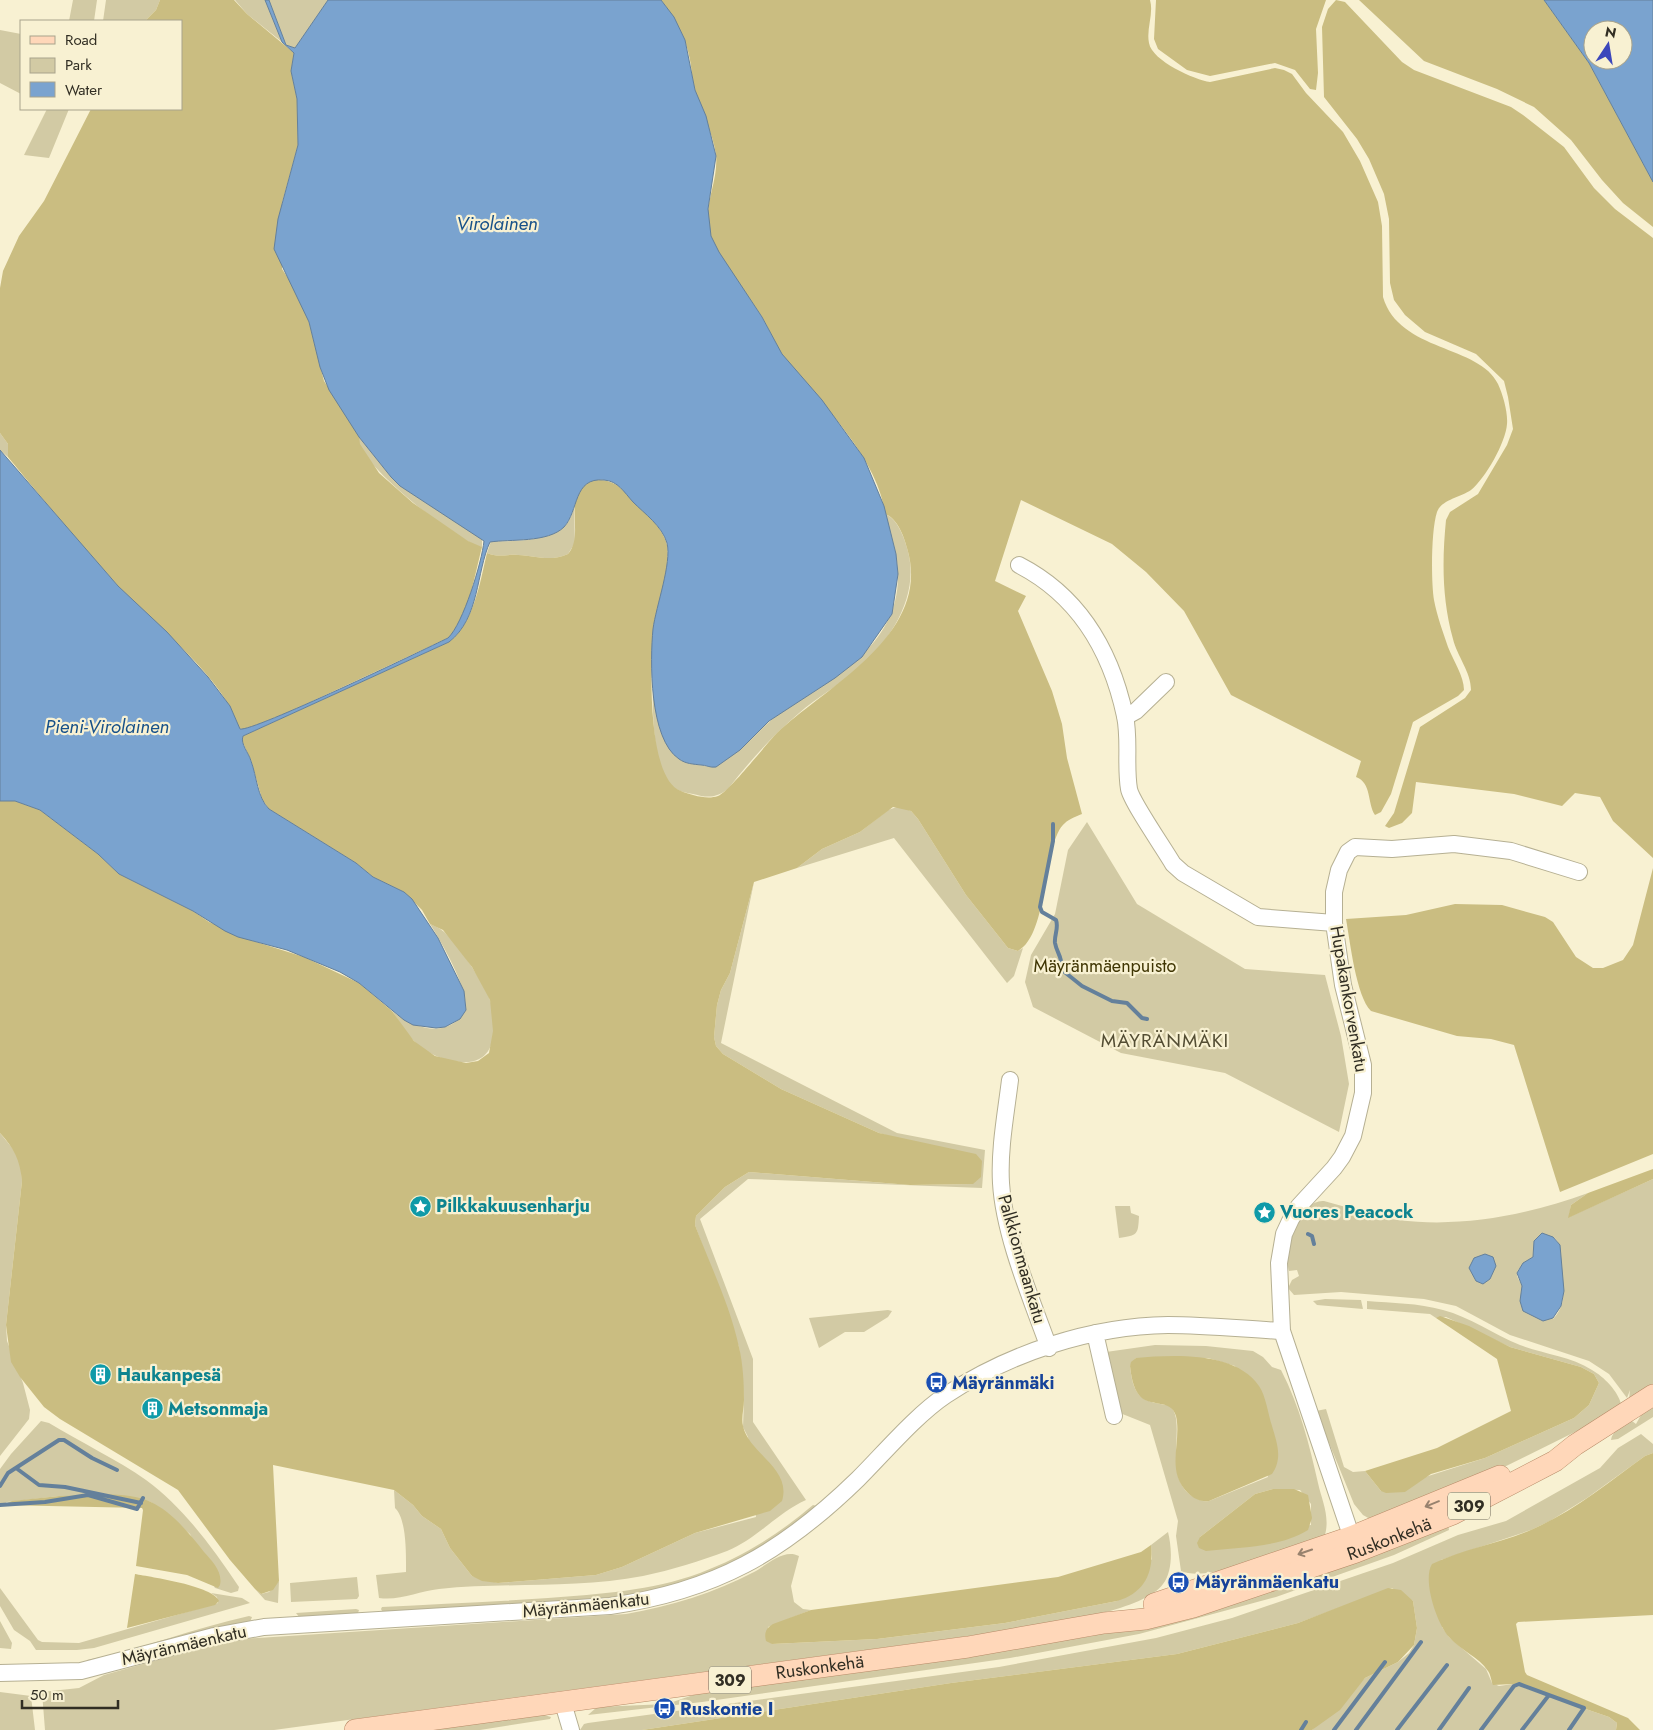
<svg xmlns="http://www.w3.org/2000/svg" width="1653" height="1730" font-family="Jost,sans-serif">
	<rect width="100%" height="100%" fill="#f8f1d2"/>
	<path fill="#d2caa4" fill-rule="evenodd" d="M73 0H97L94 21H69Z
		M106 0H160L156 10 145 21H103Z
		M235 0H265L282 42 247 14Z
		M269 0H328L295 48 286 45Z
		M0 30 21 34V94L0 83Z
		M47 109H69L49 158 24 155Z
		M0 433 8 444V457L0 450Z
		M359 437 391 477 400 486 482 538V547C461 545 351 459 359 437Z
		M574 508 575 543 568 554C550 562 537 556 518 555 507 554 498 558 487 553L491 541C511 542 550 541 565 526 570 521 572 514 574 508Z
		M885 514C897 518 904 537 907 548 921 593 892 639 859 668 840 685 817 697 798 714 772 736 749 762 728 789 716 798 708 798 693 794 686 793 677 791 671 786 654 771 652 712 653 690 656 709 661 746 679 759 688 765 699 764 709 767 718 762 730 757 739 750 753 740 763 725 778 715 838 675 911 640 896 555 894 541 888 528 885 514Z
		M900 806 911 811 918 819 966 895 1008 948 1018 951 1023 948 1014 976 1007 983 894 838 797 868 822 849 860 832 888 810Z
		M1087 822 1137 904 1245 969 1325 975 1341 1036 1349 1084 1339 1132 1225 1073 1121 1053 1033 1007 1025 982 1031 955 1055 914 1068 850Z
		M754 882 721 1043 897 1133 985 1150 982 1188 748 1179 700 1219 753 1359V1422L806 1500C777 1513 757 1539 727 1551 700 1561 672 1570 643 1576 576 1589 507 1582 439 1589 419 1591 400 1601 379 1598L376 1575 406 1572C406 1556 407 1519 395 1508L394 1490 413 1505 422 1516 441 1529 450 1548 472 1576 498 1583 596 1575 622 1567 695 1533 756 1517 748 1437 743 1427 744 1399 739 1347 695 1225 696 1216 725 1187 749 1172 910 1185 973 1184 902 1140 879 1133 781 1089 723 1054 716 1046 714 1037 717 1005 721 990 730 973Z
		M430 924C444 928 455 943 463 954 473 968 482 982 489 997 499 1024 498 1066 460 1062 443 1060 427 1054 415 1042 406 1033 399 1021 392 1011 415 1029 447 1040 466 1010 467 986 443 945 430 924Z
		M0 1133 17 1154 21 1165 22 1181 6 1325 7 1341 23 1383 30 1410 29 1419 0 1456Z
		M1653 1179V1384L1629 1399 1630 1390 1627 1398 1609 1374 1589 1361 1510 1335 1456 1306 1424 1299 1341 1292 1294 1295 1288 1288 1292 1280 1299 1276 1297 1270 1289 1271C1283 1252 1298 1199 1324 1201 1348 1207 1372 1217 1398 1220 1462 1228 1528 1215 1588 1193L1571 1205 1569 1217ZM1553 1237C1562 1243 1559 1252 1560 1262 1562 1281 1569 1303 1553 1319L1521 1305 1522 1286 1517 1276 1518 1270 1533 1257V1249ZM1495 1267 1490 1279 1476 1281 1474 1276Z
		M1115 1206H1130L1131 1213 1139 1216C1138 1235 1138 1235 1119 1238Z
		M1325 1299 1361 1300 1363 1309 1317 1305 1313 1301Z
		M1367 1301C1392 1303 1418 1303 1443 1310 1470 1317 1493 1334 1520 1345 1543 1354 1570 1356 1592 1370 1604 1377 1618 1391 1621 1404L1581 1429 1498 1470 1370 1519 1363 1515 1354 1504 1316 1411 1326 1409 1344 1467 1353 1472 1365 1471 1381 1491 1485 1458 1574 1418 1589 1405 1599 1383 1594 1374 1581 1367 1510 1347 1446 1317 1436 1318 1430 1314 1367 1309Z
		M888 1310 892 1311 888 1317 864 1332H845L819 1348 809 1318Z
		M1155 1345 1206 1346 1253 1351 1263 1357 1272 1367 1281 1370C1300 1407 1309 1443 1318 1483 1322 1501 1330 1516 1325 1535 1294 1546 1211 1584 1181 1571L1176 1536 1178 1521 1150 1425 1120 1413 1106 1352ZM1136 1358H1208L1235 1366 1268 1477 1209 1501C1203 1502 1199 1500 1194 1497 1159 1478 1190 1417 1168 1405 1139 1402 1133 1394 1130 1366ZM1273 1489 1300 1490 1311 1504V1525L1200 1537 1255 1494Z
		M1653 1407V1417L1618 1439 1611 1440C1612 1430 1624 1425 1632 1421L1636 1424 1641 1415Z
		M41 1421 49 1423C80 1442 118 1460 146 1480 184 1508 213 1548 239 1587L238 1591 231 1593 212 1587 215 1588 190 1534 151 1502 119 1496H59L7 1502 0 1507V1469L11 1454Z
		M1641 1434 1653 1444V1453L1645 1456 1587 1498 1550 1521 1531 1530 1441 1560 1442 1627 1449 1637 1486 1669 1492 1683 1499 1686 1513 1684 1609 1717 1617 1723 1616 1730H1312L1365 1678 1398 1662 1409 1653 1414 1645 1417 1628 1413 1601 1392 1588 1298 1623 1177 1654 951 1683 642 1730H580L584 1724 588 1723 999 1667 1156 1638 1232 1618 1393 1563 1458 1535 1506 1521 1600 1468 1618 1448Z
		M813 1505 817 1506 779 1539 702 1578 618 1599 383 1613 381 1609 382 1607C437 1604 493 1602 548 1598 600 1594 651 1591 700 1573 743 1557 779 1534 813 1505Z
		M1448 1525 1449 1530 1394 1555 1276 1597 1139 1634 1010 1658 702 1702 588 1715 597 1707 667 1704 699 1693 1093 1636Z
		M1168 1532C1172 1548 1173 1571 1163 1584 1140 1615 1030 1626 991 1633L274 1730H45L42 1692 79 1688 104 1675 211 1645 242 1639 626 1614C671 1606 714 1593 754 1572 767 1565 784 1548 799 1556L791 1586 794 1602 803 1609 811 1610 768 1627 772 1644 877 1639 1005 1623 1117 1601 1152 1559 1151 1545Z
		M357 1577 359 1596 357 1599 291 1602 290 1583Z
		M279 1581 278 1603 265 1600 255 1589 261 1594 269 1592Z
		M0 1588 38 1640 42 1642 79 1643 218 1603 217 1597 211 1593 242 1598 250 1603 94 1648 77 1650H36L30 1641 14 1630 0 1606Z
		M356 1609 359 1610 358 1613 300 1618 296 1613Z
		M249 1616 252 1617 250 1622 87 1662V1660C142 1649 194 1628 249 1616Z
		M0 1621 12 1643 11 1649 0 1648Z
		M0 1692 31 1696 35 1730H0Z
		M541 1714 551 1717 550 1719 480 1730H417Z"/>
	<path fill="#cabd81" d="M160 0H234L247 14 294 53 291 71 297 99 298 145 282 203V269L296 290 309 322 324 381 351 422 359 437 360 444 379 473 413 503 468 541 482 547C475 573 468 620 448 638L289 712 244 730 239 728C224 677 155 626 119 587 81 545 44 501 8 457V444L0 433V288L3 271 19 236 44 201 91 109H181V21H145L156 10Z
		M661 0H1150C1154 14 1146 29 1149 43 1152 61 1195 80 1210 82L1275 68 1284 70 1292 74 1306 93 1343 132 1360 161 1378 202 1382 226 1383 297C1399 352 1480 345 1498 384 1503 395 1508 412 1507 424 1506 442 1485 479 1471 490 1461 497 1441 500 1437 512 1431 530 1431 582 1434 600 1437 616 1443 632 1448 647 1453 660 1464 676 1464 690L1458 696 1413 722 1391 794 1381 812 1375 815C1367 803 1372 783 1356 777L1361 761 1231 695 1184 611 1146 572 1112 544 1021 500 995 581 1026 596 1018 611 1052 691 1062 724 1067 758 1082 814C1077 816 1069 819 1065 823 1042 842 1050 933 1018 951L1008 948 966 895 918 819 911 811 893 807 860 832 822 849 797 868 754 882 730 973 721 990 717 1005 714 1037 716 1046 723 1054 781 1089 879 1133 976 1154 982 1161 981 1177 973 1184 910 1185 749 1172 725 1187 696 1216 695 1225C710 1265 730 1305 739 1347 743 1364 744 1383 744 1400 744 1408 741 1418 743 1426 749 1454 792 1468 782 1501L770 1511 695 1533 622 1567 596 1575 498 1583 482 1581 472 1576 450 1548 441 1529 422 1516 413 1505 394 1490 273 1465 279 1581 273 1590 261 1594 255 1589 230 1560 178 1490 60 1419 44 1407 20 1377 11 1362 6 1325 22 1181C20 1160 14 1148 0 1133V801H15L40 810 98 854 119 874 193 911 209 922 253 941 304 957 359 983 392 1011 414 1041 435 1056 466 1063 478 1061 489 1053 493 1031 490 1000 472 967 443 930 430 924 422 910 404 892 373 877 356 863 269 809 262 799 251 760 242 741 243 736 449 642C474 623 480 582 487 553 498 558 507 554 518 555 537 556 550 562 568 554 586 534 560 495 591 481 600 478 609 481 617 485 631 497 664 527 667 545 671 569 657 603 654 627 650 659 646 779 681 791 691 795 707 800 718 796 729 792 765 745 777 733 828 685 933 634 907 548 904 536 897 518 885 514 879 458 818 400 784 357 775 345 770 330 762 317 746 291 723 266 711 237 700 210 719 183 716 155 713 132 701 112 695 90 692 81 692 70 690 60 686 37 675 18 661 0Z
		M1156 0H1326L1316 29 1318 73 1316 90 1310 89 1295 70 1275 63 1210 76 1187 70 1158 49 1154 39Z
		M1336 0 1345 2 1402 62 1414 70 1511 107 1523 115 1564 147 1594 188 1615 209 1653 238V858L1613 821 1600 797 1575 793 1562 806 1514 794 1416 782 1412 813 1402 823 1389 828 1385 826 1394 813 1420 727 1465 698 1471 690C1471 672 1457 656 1453 639 1442 599 1442 561 1446 520L1450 512 1478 494 1507 445 1513 429 1508 397 1504 381 1476 354 1425 332 1405 315 1394 300 1390 283 1389 219 1384 194 1369 159 1357 139 1324 97 1322 27 1328 9Z
		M1359 0H1544L1589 63 1653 182V227L1623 203 1602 180 1571 140 1534 107 1497 89 1424 61Z
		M1653 868V1154L1560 1192 1514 1045 1491 1039 1457 1036 1371 1011C1356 996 1350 941 1346 919L1406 915 1455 904 1502 905 1545 917 1553 922 1576 957 1593 968H1603L1623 960 1633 945Z
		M1653 1169V1179L1568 1218 1571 1205 1588 1193Z
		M1440 1316 1469 1326 1510 1347 1581 1367 1594 1374 1599 1383 1589 1405 1574 1418 1485 1458 1431 1474 1405 1492 1386 1493 1381 1491 1365 1471 1437 1448 1511 1411 1497 1359 1436 1318Z
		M1136 1358C1173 1355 1235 1351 1259 1386 1266 1396 1268 1414 1272 1426 1277 1443 1283 1458 1272 1474L1209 1501C1201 1502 1194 1499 1188 1493 1165 1471 1182 1442 1176 1416 1171 1398 1149 1408 1139 1395 1133 1388 1131 1375 1130 1366L1131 1362Z
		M1653 1453V1615L1518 1622 1516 1624 1525 1672 1527 1675 1628 1718 1640 1730H1616L1617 1723 1609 1717 1513 1684 1493 1685C1491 1681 1491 1675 1488 1671 1479 1657 1460 1650 1449 1637 1437 1624 1422 1580 1432 1564 1465 1548 1501 1543 1533 1529 1574 1511 1609 1482 1645 1456Z
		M1273 1489H1294L1308 1495 1312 1518 1308 1530C1279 1548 1239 1547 1206 1551L1199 1548 1197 1543 1200 1537 1255 1494Z
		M59 1496C88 1496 125 1490 151 1502 172 1512 190 1534 204 1552 212 1561 223 1572 220 1585L218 1588 187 1575 136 1566 143 1510 142 1508 2 1505 12 1501Z
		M1151 1545C1154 1572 1145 1593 1117 1601L1005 1623 877 1639 772 1644 766 1641C764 1633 766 1628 773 1624L811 1610 1058 1577 1141 1552Z
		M135 1574C151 1577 214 1586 219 1601L215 1605 127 1628Z
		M1388 1588 1401 1590 1413 1601 1417 1628 1414 1645 1398 1662 1365 1678 1340 1710 1312 1730H642L951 1683 1177 1654 1298 1623Z"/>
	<path fill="#7aa3cf" stroke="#64809b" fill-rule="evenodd" d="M265 0H269L286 45 295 48 328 0H661L674 17 685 40 695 90 706 116 716 156 708 209 711 236 719 252 762 317 782 354 822 400 864 458 884 506 896 554 898 574 892 614 862 657 835 678 769 721 740 750 716 767C710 768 706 765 701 765 693 764 686 764 679 759 649 739 650 660 653 629 656 606 672 563 667 543 662 526 645 514 633 502 624 492 618 481 604 480 573 477 579 511 564 527 548 543 510 539 490 542 476 572 480 618 449 642L243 736C240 744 249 753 251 761 257 777 257 797 269 809L356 863 373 877 404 892 412 899 438 938 464 991 466 1010 460 1019 445 1027 436 1028 413 1025 404 1020 359 983 340 972 287 950 238 937 225 931 193 911 119 874 98 854 40 810 15 801H0V450L118 586 167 632 208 677 230 706 240 729C253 732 423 650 448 638 463 624 482 562 484 541L400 486 391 477 359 437 329 390 320 367 309 322 274 249 278 219 298 145 297 99 291 71 294 53 282 42Z
		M1544 0H1653V182L1589 63ZM1593 30H1623V60H1593Z
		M1542 1233 1553 1237 1560 1245 1564 1291 1561 1306 1553 1318 1543 1321 1523 1311 1520 1301 1522 1286 1517 1273 1523 1263 1533 1257 1534 1241Z
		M1485 1254 1493 1257 1496 1266 1490 1279 1483 1284 1476 1281 1469 1268 1474 1258Z"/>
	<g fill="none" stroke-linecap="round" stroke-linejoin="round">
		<path stroke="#64809b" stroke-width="4" d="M1053 824V841L1040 907 1042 912 1056 920C1059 928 1054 935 1055 943 1057 954 1062 955 1062 970L1082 986 1112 1001 1127 1003 1142 1018 1147 1019
			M1308 1234 1312 1236 1314 1244
			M16 1468 39 1485 65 1487 141 1503
			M0 1486 8 1473 59 1440H64L92 1458 117 1470
			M0 1505 45 1502 88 1495 137 1509 143 1498
			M1301 1730 1306 1722
			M1334 1730 1385 1662
			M1356 1730 1421 1642
			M1397 1730 1447 1665
			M1439 1730 1469 1688
			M1481 1730 1514 1686 1519 1684 1584 1708 1569 1730
			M1522 1730 1549 1695"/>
		<defs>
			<path id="minor" d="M1019 565C1079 596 1111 651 1125 716 1130 740 1125 765 1129 789 1131 801 1165 850 1173 864L1183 873 1258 917 1334 923
				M1125 717 1136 711 1166 682
				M1010 1080C1006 1113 999 1149 1001 1183 1004 1235 1031 1298 1049 1348
				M1095 1333 1114 1416
				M1355 1547 1282 1331 1279 1263 1284 1234 1291 1219 1299 1206 1334 1168 1342 1157 1353 1136 1363 1093V1065L1343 985 1334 923V892L1339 870 1348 852 1355 847 1392 849 1454 844 1511 851 1579 872
				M0 1673 81 1671 214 1636 264 1627 610 1606C715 1591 782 1553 858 1479 884 1453 916 1415 946 1395 1010 1353 1091 1326 1168 1325 1206 1325 1244 1329 1282 1331
				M563 1703 571 1730"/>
			<g id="major">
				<path d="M1154 1604 1351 1537 1500 1476"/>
				<path id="s1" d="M355 1730 968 1647 1104 1623 1145 1619 1193 1607 1356 1552 1453 1514 1555 1461 1575 1445 1653 1395"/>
			</g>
		</defs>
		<use href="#minor" stroke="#b6b093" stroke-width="18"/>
		<use href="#major" stroke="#b78a67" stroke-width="22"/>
		<use href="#minor" stroke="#fff" stroke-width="16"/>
		<use href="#major" stroke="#ffd7b9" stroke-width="21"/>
	</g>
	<defs><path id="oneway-shaft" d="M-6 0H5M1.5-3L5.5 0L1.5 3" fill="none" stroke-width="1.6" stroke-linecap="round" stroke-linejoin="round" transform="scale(1.25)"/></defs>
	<g stroke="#98826e">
		<use href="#oneway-shaft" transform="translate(1432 1504) rotate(158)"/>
		<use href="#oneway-shaft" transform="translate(1305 1552) rotate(161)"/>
	</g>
	<defs>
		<symbol id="sight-disc" viewBox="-11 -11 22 22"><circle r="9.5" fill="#0f9aa8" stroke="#f8f1d2"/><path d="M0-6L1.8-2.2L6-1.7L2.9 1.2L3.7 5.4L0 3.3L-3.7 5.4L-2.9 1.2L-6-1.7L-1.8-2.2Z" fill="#fff"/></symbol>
		<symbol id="building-disc" viewBox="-11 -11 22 22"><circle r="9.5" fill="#0f9aa8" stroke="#f8f1d2"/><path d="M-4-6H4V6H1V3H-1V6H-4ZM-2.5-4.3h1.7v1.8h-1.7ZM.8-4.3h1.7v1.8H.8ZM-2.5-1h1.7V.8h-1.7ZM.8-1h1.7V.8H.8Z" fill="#fff"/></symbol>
		<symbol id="bus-disc" viewBox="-11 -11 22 22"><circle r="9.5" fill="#1a4fb4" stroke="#f8f1d2"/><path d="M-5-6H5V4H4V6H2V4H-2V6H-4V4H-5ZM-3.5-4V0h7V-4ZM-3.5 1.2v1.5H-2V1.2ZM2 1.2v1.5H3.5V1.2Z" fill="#fff"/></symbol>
	</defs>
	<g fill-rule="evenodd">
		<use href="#sight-disc" x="408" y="1194" width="25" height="25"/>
		<use href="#sight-disc" x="1252" y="1200" width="25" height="25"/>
		<use href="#building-disc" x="88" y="1362" width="25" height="25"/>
		<use href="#bus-disc" x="924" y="1370" width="25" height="25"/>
		<use href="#building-disc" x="140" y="1396" width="25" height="25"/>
		<use href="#bus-disc" x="1166" y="1570" width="25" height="25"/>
		<use href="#bus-disc" x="652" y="1696" width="25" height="25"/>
	</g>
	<g text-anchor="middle" stroke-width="4.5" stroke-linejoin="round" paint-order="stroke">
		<g fill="#f8f1d2" stroke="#6d6858" stroke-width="1">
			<rect x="1448" y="1492.5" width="42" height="27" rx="4"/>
			<rect x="709" y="1666.5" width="42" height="27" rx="4"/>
		</g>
		<g font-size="16" font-weight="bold" fill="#312e23">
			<text x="1469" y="1512">309</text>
			<text x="730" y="1686">309</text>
		</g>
		<g font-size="18" fill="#3f3503" stroke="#f8f1d2">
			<text x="1105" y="972">Mäyränmäenpuisto</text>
		</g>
		<g font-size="18" fill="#312e23" stroke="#f8f1d2">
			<text transform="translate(1349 999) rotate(80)" y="6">Hupakankorvenkatu</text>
			<text transform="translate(1022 1259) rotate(74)" y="6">Palkkionmaankatu</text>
			<text dy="6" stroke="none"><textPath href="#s1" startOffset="1055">Ruskonkehä</textPath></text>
			<text transform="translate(586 1605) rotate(-6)" y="6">Mäyränmäenkatu</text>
			<text transform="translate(184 1645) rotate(-13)" y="6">Mäyränmäenkatu</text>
			<text dy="6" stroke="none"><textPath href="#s1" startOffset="469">Ruskonkehä</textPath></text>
		</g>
		<g font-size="18" font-weight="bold" fill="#0d838f" stroke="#f8f1d2" text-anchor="start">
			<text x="436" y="1212">Pilkkakuusenharju</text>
			<text x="1280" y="1218">Vuores Peacock</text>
			<text x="117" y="1381">Haukanpesä</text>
			<text x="168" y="1415">Metsonmaja</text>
		</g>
		<g font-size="18" font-weight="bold" fill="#164399" stroke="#f8f1d2" text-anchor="start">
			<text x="952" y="1389">Mäyränmäki</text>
			<text x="1195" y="1588">Mäyränmäenkatu</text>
			<text x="680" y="1715">Ruskontie I</text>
		</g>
		<g font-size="19" font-style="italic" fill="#175189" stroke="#f8f1d2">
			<text x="497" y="230">Virolainen</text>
			<text x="107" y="733">Pieni-Virolainen</text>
		</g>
		<g font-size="19" letter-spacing="1" fill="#534d33" stroke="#f8f1d2">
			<text x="1165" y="1047">MÄYRÄNMÄKI</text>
		</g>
	</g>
	<rect x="20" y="20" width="162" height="90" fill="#f8f1d2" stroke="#a8a38c"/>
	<rect x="30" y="36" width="25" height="8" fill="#ffd7b9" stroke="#a8a38c"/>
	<text x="65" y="45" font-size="15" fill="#312e23">Road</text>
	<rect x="30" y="58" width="25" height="15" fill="#d2caa4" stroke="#a8a38c"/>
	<text x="65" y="70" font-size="15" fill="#312e23">Park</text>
	<rect x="30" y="82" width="25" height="15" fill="#7aa3cf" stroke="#a8a38c"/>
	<text x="65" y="95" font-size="15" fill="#312e23">Water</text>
	<g transform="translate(1608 45) rotate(12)"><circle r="24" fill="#f8f1d2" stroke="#a8a38c"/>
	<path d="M0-4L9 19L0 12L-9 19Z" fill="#3c47bb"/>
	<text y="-8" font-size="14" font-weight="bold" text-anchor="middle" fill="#312e23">N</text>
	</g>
	<path d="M22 1700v8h96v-8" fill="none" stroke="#312e23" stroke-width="2.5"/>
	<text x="30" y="1700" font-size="15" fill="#312e23" stroke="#f8f1d2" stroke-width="4" paint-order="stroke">50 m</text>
</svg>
